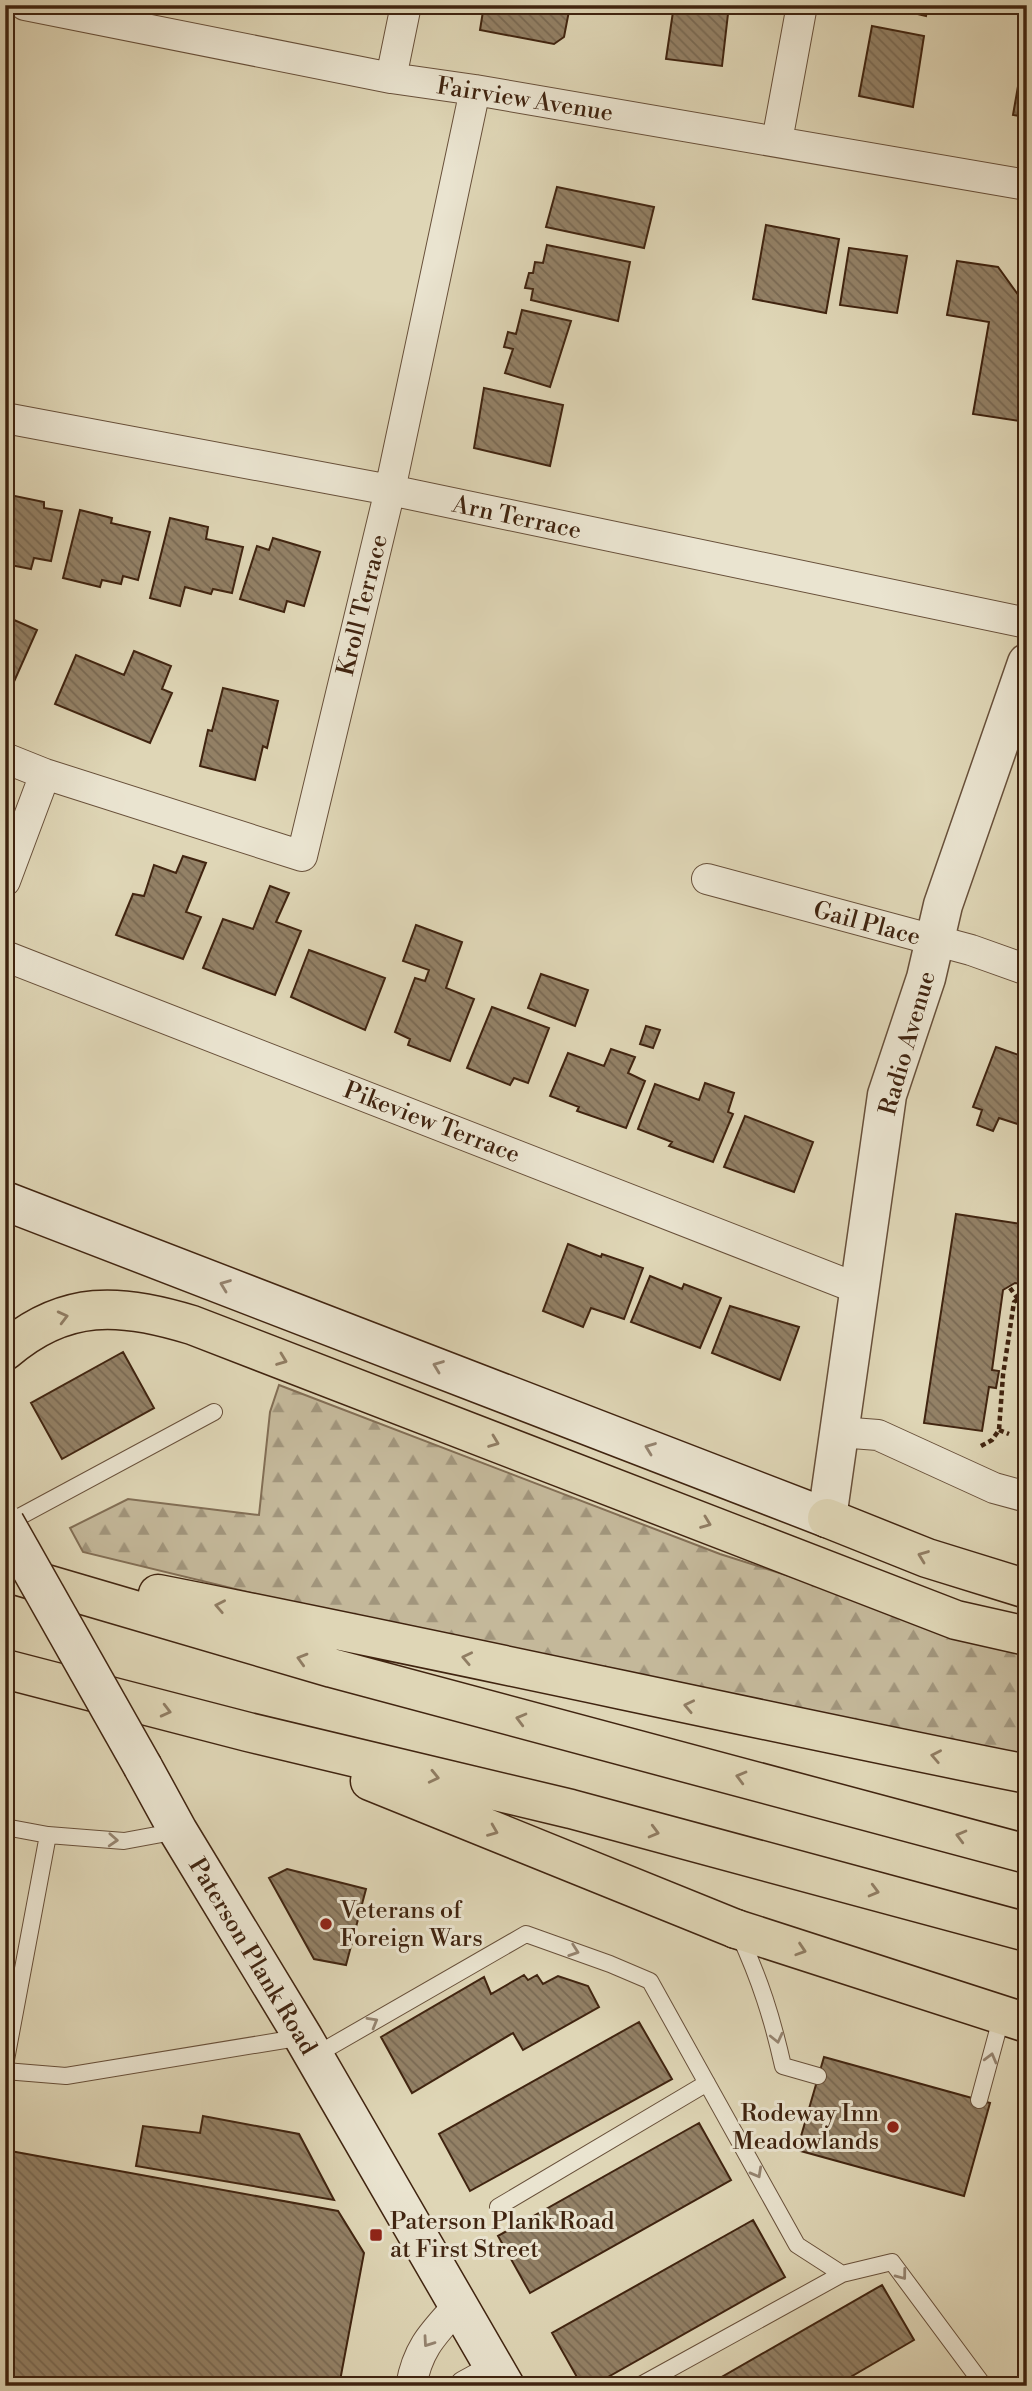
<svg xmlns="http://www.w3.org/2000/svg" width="1032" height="2391" font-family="'Libre Bodoni',serif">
	<defs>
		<pattern id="forest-firs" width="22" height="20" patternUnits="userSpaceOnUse" patternTransform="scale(1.75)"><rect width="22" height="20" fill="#c4b89a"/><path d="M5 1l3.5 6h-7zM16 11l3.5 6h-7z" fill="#a1957c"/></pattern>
		<pattern id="building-back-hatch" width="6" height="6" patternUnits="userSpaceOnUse" patternTransform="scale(1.75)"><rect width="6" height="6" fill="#938166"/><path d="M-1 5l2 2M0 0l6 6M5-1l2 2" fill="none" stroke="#796953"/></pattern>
	</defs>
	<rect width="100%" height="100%" fill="#dfd6b6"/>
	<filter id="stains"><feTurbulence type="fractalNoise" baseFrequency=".00286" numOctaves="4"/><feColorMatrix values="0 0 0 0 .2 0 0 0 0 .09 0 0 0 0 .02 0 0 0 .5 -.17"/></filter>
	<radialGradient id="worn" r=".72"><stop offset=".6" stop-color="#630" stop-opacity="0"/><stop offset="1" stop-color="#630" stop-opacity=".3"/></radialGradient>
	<path fill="url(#forest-firs)" stroke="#826e55" stroke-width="2" d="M279 1385 720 1554 1027 1652V1756L490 1651 83 1552 70 1528 128 1499 259 1515 270 1412Z"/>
	<path fill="url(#building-back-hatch)" stroke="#402410" stroke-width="2" d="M484 5H565L569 11 564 37 554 44 480 30Z
		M674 5H729L722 66 666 59Z
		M880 5H928L926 16Z
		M872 26 924 36 913 107 859 96Z
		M1021 69H1027V117L1013 115Z
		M557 187 654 207 644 248 546 227Z
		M766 225 839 239 826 313 753 299Z
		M547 245 630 262 618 321 531 300 533 289 525 288 529 273H533L535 262 543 263Z
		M849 248 907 256 897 313 840 305Z
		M957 261 998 267 1027 307V422L973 414 989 322 947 315Z
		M522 310 571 321 550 387 505 373 513 349 504 347 508 332 516 334Z
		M484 388 563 405 550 466 474 448Z
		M5 494 44 502V508L62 511 51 561 34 558 31 569 5 564Z
		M80 510 112 518 111 523 150 532 138 580 123 576 121 584 102 580 100 587 63 578Z
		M170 518 208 527 206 539 243 547 232 593 213 589 211 594 185 587 180 606 150 598Z
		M273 538 320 552 304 606 287 601 284 612 240 599 257 546 269 550Z
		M5 616 37 630 13 684 5 680Z
		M134 651 171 666 162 689 172 693 150 743 55 704 76 655 124 675Z
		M223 688 278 701 267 748 263 746 255 780 200 766 208 730 212 731Z
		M183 856 206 863 186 912 201 917 183 959 116 935 133 894 144 896 154 865 176 873Z
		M270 886 289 893 276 922 301 931 275 995 203 968 223 919 253 929Z
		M416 925 462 942 446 988 474 999 450 1061 408 1045 410 1039 395 1032 415 978 425 981 429 970 403 961Z
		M309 950 385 978 365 1030 291 997Z
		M541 974 588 990 575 1026 528 1008Z
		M492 1007 549 1028 528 1083 514 1078 510 1085 467 1068Z
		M646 1026 660 1030 653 1048 640 1044Z
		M996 1047 1027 1058V1127L999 1118 993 1131 977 1125 982 1110 973 1107Z
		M611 1049 635 1057 628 1073 645 1081 626 1128 577 1111 579 1107 550 1096 568 1053 604 1066Z
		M705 1083 734 1093 728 1112 733 1114 713 1162 669 1146 672 1142 638 1129 655 1084 699 1100Z
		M745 1116 813 1142 794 1192 724 1167Z
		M956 1214 1027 1225V1285L1015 1283 1003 1290 992 1370 999 1371 996 1388 989 1387 982 1431 924 1423Z
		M568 1244 601 1257 602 1254 643 1268 624 1319 591 1308 583 1327 543 1311Z
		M650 1276 682 1289 684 1284 721 1298 700 1348 631 1322Z
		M730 1306 799 1327 780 1380 712 1353Z
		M123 1352 154 1408 62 1459 31 1403Z
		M287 1869 366 1889 346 1965 314 1959 269 1878Z
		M524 1975 528 1980 537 1975 543 1984 558 1976 588 1986 599 2007 523 2050 513 2033 412 2093 381 2037 484 1977 491 1994Z
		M639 2022 672 2079 470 2191 439 2134Z
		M824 2057 990 2103 964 2196 797 2150Z
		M203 2116 299 2134 334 2200 136 2166 143 2126 200 2133Z
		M699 2123 731 2180 530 2293 498 2236Z
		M5 2150 338 2211 364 2253 339 2386H5Z
		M753 2220 785 2277 592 2386H582L552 2333Z
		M882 2285 914 2340 835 2386H706Z"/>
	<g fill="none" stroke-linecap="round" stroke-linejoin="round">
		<defs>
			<path id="service" d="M6 1524 214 1412
				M5 1827 48 1835 124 1841 178 1831
				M739 1934C760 1980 772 2017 783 2066L818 2076
				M314 2056 526 1934 610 1964 650 1981 797 2245 842 2274
				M5 2065 48 1835
				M5 2071 66 2076 303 2037
				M979 2100 1002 2015
				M498 2207 707 2083
				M639 2386 842 2274 892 2262 984 2386"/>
			<path id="minor" d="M25 5 391 78 475 90 1027 185
				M391 78 406 5
				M777 141 802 5
				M5 418 390 490 1027 623
				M5 758 45 774 302 856 390 490 475 90
				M707 879 971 950 1027 970
				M5 881 45 774
				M5 956 859 1289
				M839 1432 878 1435 994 1488 1027 1497
				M411 2386C418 2347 434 2333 459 2305
				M465 2386 496 2369"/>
			<path id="tertiary" d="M827 1518 887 1095 926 978 943 905 1027 663"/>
			<path id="secondary" d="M5 1201 827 1518
				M143 1767 178 1831 303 2037 505 2386"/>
			<path id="primary" d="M827 1518 927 1558 1027 1589
				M736 1929 1027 2023"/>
			<path id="motorway" d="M5 1351C65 1299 121 1303 192 1325L956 1620 1027 1636
				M5 1572 332 1668 1027 1854
				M158 1594C448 1651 737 1716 1027 1774
				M5 1669 248 1732 571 1809 1027 1932
				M370 1781 736 1929"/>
		</defs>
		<use href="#service" stroke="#68503a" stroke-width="18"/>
		<use href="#minor" stroke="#68503a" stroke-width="32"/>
		<use href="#tertiary" stroke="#68503a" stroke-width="41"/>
		<use href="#secondary" stroke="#402410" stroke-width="41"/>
		<use href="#primary" stroke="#402410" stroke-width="41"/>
		<use href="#motorway" stroke="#402410" stroke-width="41"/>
		<path stroke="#402410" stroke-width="4.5" stroke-dasharray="5 3.5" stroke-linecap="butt" d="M1010 1288 1018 1299
			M999 1430 1009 1434
			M981 1446 992 1440 999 1430 1003 1375 1014 1302 1023 1296H1027"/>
		<use href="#service" stroke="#eae4d0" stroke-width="16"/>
		<use href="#minor" stroke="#eae4d0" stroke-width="30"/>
		<use href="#tertiary" stroke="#eae4d0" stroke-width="38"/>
		<use href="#secondary" stroke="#eae4d0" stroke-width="38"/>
		<use href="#primary" stroke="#dfd6b6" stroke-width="38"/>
		<use href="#motorway" stroke="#dfd6b6" stroke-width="38"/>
		<defs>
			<path id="secondary-bridge" d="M5 1523 143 1767"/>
		</defs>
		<use href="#secondary-bridge" stroke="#402410" stroke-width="41" stroke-linecap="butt"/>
		<use href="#secondary-bridge" stroke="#eae4d0" stroke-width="38"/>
	</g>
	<defs><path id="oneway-chevron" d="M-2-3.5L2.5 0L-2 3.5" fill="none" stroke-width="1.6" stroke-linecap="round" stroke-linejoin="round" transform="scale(1.75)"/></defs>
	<g stroke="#958470">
		<use href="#oneway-chevron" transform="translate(225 1285) rotate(-159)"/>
		<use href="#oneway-chevron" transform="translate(438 1366) rotate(-159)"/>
		<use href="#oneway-chevron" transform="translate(650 1448) rotate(-159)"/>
		<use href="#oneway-chevron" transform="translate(113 1840) rotate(3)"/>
		<use href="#oneway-chevron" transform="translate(574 1951) rotate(19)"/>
		<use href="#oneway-chevron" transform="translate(373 2022) rotate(-30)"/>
		<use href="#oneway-chevron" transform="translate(777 2038) rotate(77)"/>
		<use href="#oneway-chevron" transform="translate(991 2058) rotate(-75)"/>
		<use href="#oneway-chevron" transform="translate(757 2173) rotate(61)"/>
		<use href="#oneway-chevron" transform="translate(902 2275) rotate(53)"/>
		<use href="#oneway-chevron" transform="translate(428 2342) rotate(125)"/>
	</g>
	<g stroke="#907d63">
		<use href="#oneway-chevron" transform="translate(63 1317) rotate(-14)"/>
		<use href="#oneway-chevron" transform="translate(282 1360) rotate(21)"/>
		<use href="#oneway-chevron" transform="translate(494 1442) rotate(21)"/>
		<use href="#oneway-chevron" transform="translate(706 1523) rotate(21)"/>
		<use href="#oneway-chevron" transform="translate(923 1556) rotate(-159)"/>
		<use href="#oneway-chevron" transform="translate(220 1606) rotate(-169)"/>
		<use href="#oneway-chevron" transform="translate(467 1658) rotate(-168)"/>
		<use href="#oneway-chevron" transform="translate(302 1659) rotate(-164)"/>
		<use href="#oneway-chevron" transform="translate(689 1706) rotate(-168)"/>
		<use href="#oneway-chevron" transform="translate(166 1711) rotate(14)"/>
		<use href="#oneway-chevron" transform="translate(521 1719) rotate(-165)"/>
		<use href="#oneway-chevron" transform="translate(936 1756) rotate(-169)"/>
		<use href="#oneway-chevron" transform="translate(434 1777) rotate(13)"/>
		<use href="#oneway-chevron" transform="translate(741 1777) rotate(-165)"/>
		<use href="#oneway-chevron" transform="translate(493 1831) rotate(22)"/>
		<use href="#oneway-chevron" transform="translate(654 1832) rotate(15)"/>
		<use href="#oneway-chevron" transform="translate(961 1836) rotate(-165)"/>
		<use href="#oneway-chevron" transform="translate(874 1891) rotate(15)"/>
		<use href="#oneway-chevron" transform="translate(801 1950) rotate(18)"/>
	</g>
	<g fill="#8f2418" stroke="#eae4d0" stroke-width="2.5">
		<circle cx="326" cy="1924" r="7"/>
		<circle cx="893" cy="2127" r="7"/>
		<rect x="369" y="2228" width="14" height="14" rx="3.5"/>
	</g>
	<g text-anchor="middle" stroke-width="6" stroke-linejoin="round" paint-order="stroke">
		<g font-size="24" fill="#402410" stroke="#eae4d0">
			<text transform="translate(525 99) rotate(9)" y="8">Fairview Avenue</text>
			<text transform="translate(517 517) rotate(12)" y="8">Arn Terrace</text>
			<text transform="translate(362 605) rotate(-76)" y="8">Kroll Terrace</text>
			<text transform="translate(867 923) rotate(15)" y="8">Gail Place</text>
			<text transform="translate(907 1043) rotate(-74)" y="8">Radio Avenue</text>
			<text transform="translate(432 1122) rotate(21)" y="8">Pikeview Terrace</text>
			<text transform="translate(253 1956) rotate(59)" y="8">Paterson Plank Road</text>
		</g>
		<g font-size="24" fill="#402410" stroke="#eae4d0" text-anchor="start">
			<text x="340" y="1918">Veterans of<tspan x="340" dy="28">Foreign Wars</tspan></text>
			<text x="879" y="2121" text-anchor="end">Rodeway Inn<tspan x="879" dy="28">Meadowlands</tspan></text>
			<text x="390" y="2229">Paterson Plank Road<tspan x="390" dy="28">at First Street</tspan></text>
		</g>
	</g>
	<rect width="1032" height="2391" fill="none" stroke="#dfd6b6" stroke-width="28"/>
	<rect x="7" y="7" width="1018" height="2377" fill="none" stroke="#402410" stroke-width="3.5"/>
	<rect x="14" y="14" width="1004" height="2363" fill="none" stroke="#402410" stroke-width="2"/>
	<rect width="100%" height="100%" filter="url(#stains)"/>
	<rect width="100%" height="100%" fill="url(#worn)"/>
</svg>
